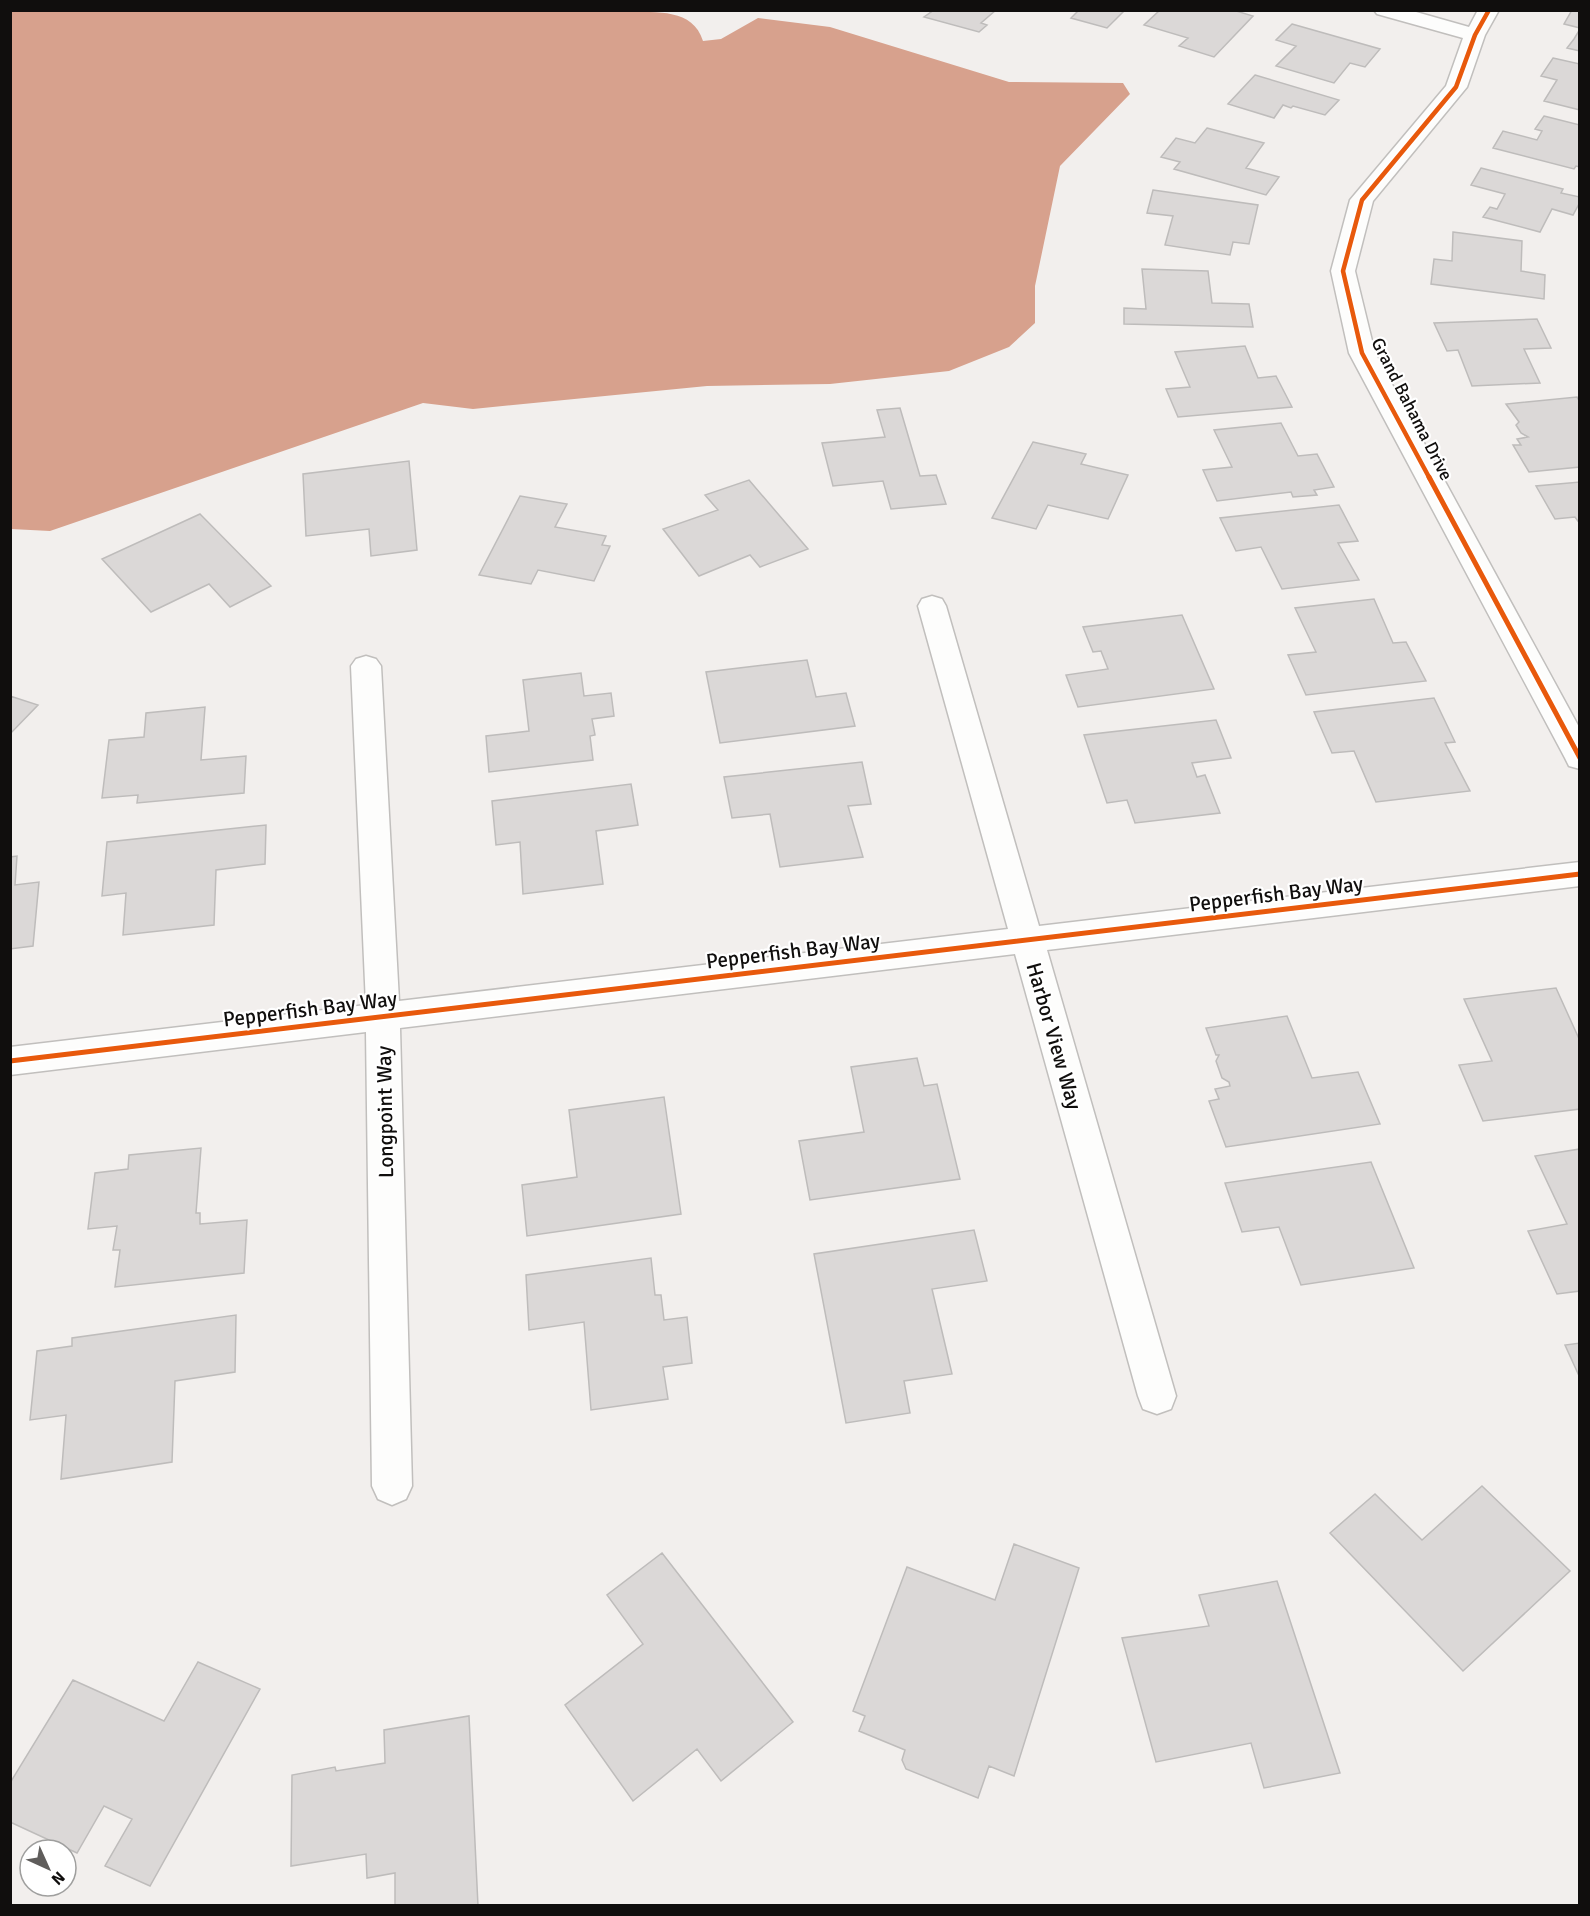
<svg xmlns="http://www.w3.org/2000/svg" width="1590" height="1916" font-family="Signika,sans-serif">
	<rect width="100%" height="100%" fill="#f2efed"/>
	<path fill="#d7a18d" d="M628 11C657 13 693 8 703 41L721 39 758 18 830 27 1009 82 1123 83 1130 94 1060 166 1035 286V323L1009 347 949 371 830 384 707 386 473 409 423 403 50 531 11 529V11Z"/>
	<path fill="#dbd8d7" stroke="#bebcbb" stroke-width="1.5" d="M927 10H996L981 23 987 25 979 32 924 17 931 12Z
		M1079 10H1125L1107 28 1071 18Z
		M1160 10H1233L1253 16 1214 57 1179 46 1188 38 1144 25Z
		M1572 10H1580V28L1564 24Z
		M1292 24 1380 49 1365 67 1350 63 1334 83 1276 66 1296 46 1276 40Z
		M1580 29V51L1567 48 1574 39Z
		M1553 58 1580 64V110L1544 101 1557 80 1541 76Z
		M1255 75 1339 100 1325 115 1293 106 1291 108 1283 105 1274 118 1228 104Z
		M1544 116 1580 125V167L1576 166 1574 169 1493 148 1503 131 1537 140 1542 131 1535 129Z
		M1207 128 1264 143 1246 168 1279 177 1266 195 1174 169 1180 162 1161 157 1176 138 1195 143Z
		M1481 168 1563 189 1561 193 1580 197V202L1573 215 1552 209 1540 232 1483 217 1490 207 1497 209 1505 194 1471 185Z
		M1153 190 1258 205 1249 244 1233 242 1230 255 1165 245 1173 216 1147 213Z
		M1453 232 1522 241 1521 271 1545 275 1544 299 1431 284 1434 259 1452 261Z
		M1142 269 1208 271 1212 303 1249 304 1253 327 1124 324V308L1146 309Z
		M1537 319 1551 348 1524 349 1540 383 1472 386 1458 350 1447 351 1434 323Z
		M1245 346 1258 378 1276 376 1292 407 1178 417 1166 389 1190 387 1175 352Z
		M1577 397 1580 402V467L1529 472 1513 445H1521L1517 439 1528 437 1521 433 1516 425 1519 422 1506 404Z
		M900 408 920 476 936 475 946 504 891 509 883 481 833 486 822 443 885 437 877 410Z
		M1281 423 1298 456 1317 454 1334 487 1314 490 1317 495 1293 497 1291 492 1217 501 1203 470 1232 467 1214 430Z
		M1033 442 1086 454 1081 464 1128 475 1108 519 1048 505 1036 529 992 518Z
		M409 461 417 550 371 556 369 529 306 536 303 474Z
		M749 480 808 549 760 567 750 555 699 576 663 529 718 510 705 495Z
		M1580 482V524L1575 517 1555 519 1536 486Z
		M520 496 567 504 555 527 606 536 602 545 610 546 594 581 538 570 531 584 479 575Z
		M1339 505 1358 541 1338 543 1359 580 1282 589 1261 547 1236 551 1220 518Z
		M200 514 271 586 230 607 209 584 151 612 102 559Z
		M1374 599 1393 643 1406 642 1426 681 1306 695 1288 655 1316 652 1295 608Z
		M1182 615 1214 689 1078 707 1066 675 1108 669 1101 651 1093 652 1083 627Z
		M807 660 816 697 846 693 855 726 720 743 706 672Z
		M581 673 584 696 611 693 614 716 592 719 595 735 590 736 593 760 489 772 486 736 529 731 523 680Z
		M10 696 38 705 10 734Z
		M1434 698 1455 742 1445 743 1470 791 1376 802 1354 751 1332 753 1314 712Z
		M205 707 201 760 246 756 244 793 137 803 138 795 102 798 109 740 144 737 146 713Z
		M1216 720 1231 758 1192 763 1197 777 1205 775 1220 813 1135 823 1127 800 1107 803 1084 735Z
		M862 762 871 804 848 806 863 857 780 867 770 814 732 818 724 777Z
		M631 784 638 825 596 831 603 884 523 894 520 842 496 845 492 801Z
		M266 825 265 864 216 870 214 925 123 935 126 893 102 896 107 842Z
		M17 856 15 885 39 882 33 946 10 949V857Z
		M1556 988 1580 1041V1109L1483 1121 1459 1065 1492 1061 1464 999Z
		M1287 1016 1312 1078 1358 1072 1380 1124 1226 1147 1209 1101 1219 1099 1215 1089 1230 1086 1229 1082 1222 1078 1216 1061 1219 1055H1216L1206 1028Z
		M917 1058 924 1086 937 1084 960 1179 810 1200 799 1141 864 1132 851 1067Z
		M664 1097 681 1214 527 1236 522 1185 577 1177 569 1110Z
		M201 1148 196 1213H200V1224L247 1220 244 1273 115 1287 120 1250H113L117 1226 88 1229 95 1173 128 1169 129 1155Z
		M1580 1149V1291L1557 1294 1528 1231 1567 1224 1535 1156Z
		M1371 1162 1414 1268 1301 1285 1279 1227 1242 1232 1225 1183Z
		M974 1230 987 1281 932 1289 952 1374 904 1381 910 1413 846 1423 814 1254Z
		M651 1258 655 1295H661L664 1320 687 1317 692 1363 663 1367 668 1399 591 1410 584 1322 529 1330 526 1275Z
		M236 1315 235 1372 175 1381 172 1462 61 1479 66 1415 30 1420 37 1351 72 1346V1338Z
		M1580 1343V1378L1565 1345Z
		M1482 1486 1570 1571 1463 1671 1330 1533 1375 1494 1422 1540Z
		M1014 1544 1079 1568 1014 1776 989 1766 978 1798 906 1769 902 1760 905 1750 859 1731 865 1716 853 1711 907 1567 995 1600Z
		M662 1553 793 1722 721 1781 697 1749 633 1801 565 1705 643 1644 607 1595Z
		M1277 1581 1340 1773 1264 1788 1251 1743 1156 1762 1122 1638 1209 1626 1199 1595Z
		M198 1662 260 1689 150 1886 105 1866 132 1819 104 1806 77 1853 10 1822V1783L73 1680 164 1721Z
		M469 1716 478 1906H395V1873L367 1878 366 1854 291 1866 292 1775 335 1767 336 1771 385 1763 384 1730Z"/>
	<g fill="none" stroke-linecap="round" stroke-linejoin="round">
		<defs>
			<path id="minor" d="M1374 10H1409L1469 27 1478 10H1499L1485 35 1467 87 1373 201 1355 271 1375 353 1580 729V769L1569 766 1565 758 1349 353 1331 271 1350 200 1446 86 1463 38 1377 14Z
				M932 596 942 599 946 606 1039 926 1580 862V886L1047 950 1176 1396 1171 1409 1157 1414 1143 1409 1138 1396 1015 954 400 1028 412 1486 406 1499 392 1505 378 1499 372 1486 366 1032 10 1075V1047L366 1005 351 666 356 659 366 656 376 659 381 666 399 1001 1008 929 918 606 922 599Z"/>
		</defs>
		<use href="#minor" stroke="#c1bfbd" stroke-width="3"/>
		<use href="#minor" fill="#fdfdfc" fill-rule="evenodd"/>
		<defs>
			<path id="cycleway-far1" d="M1430 479 1362 353 1343 271 1362 200 1456 87 1475 35 1489 10"/>
			<path id="cycleway" d="M1429 477 1580 758
				M10 1061 1580 874"/>
		</defs>
		<use href="#cycleway-far1" stroke="#fff" stroke-width="8"/>
		<use href="#cycleway" stroke="#fff" stroke-width="9"/>
		<use href="#cycleway-far1" stroke="#e8590c" stroke-width="4.5"/>
		<use href="#cycleway" stroke="#e8590c" stroke-width="5"/>
	</g>
	<g text-anchor="middle" stroke-width="4.5" stroke-linejoin="round" paint-order="stroke">
		<g font-size="18" fill="#100e0d" stroke="#fff">
			<text transform="translate(1412 409) rotate(63)" y="6">Grand Bahama Drive</text>
		</g>
		<g font-size="21" fill="#100e0d" stroke="#fff">
			<text transform="translate(1276 894) rotate(-7)" y="7">Pepperfish Bay Way</text>
			<text transform="translate(793 951) rotate(-7)" y="7">Pepperfish Bay Way</text>
			<text transform="translate(310 1009) rotate(-7)" y="7">Pepperfish Bay Way</text>
			<text transform="translate(1054 1036) rotate(74)" y="7">Harbor View Way</text>
			<text transform="translate(385 1112) rotate(-91)" y="7">Longpoint Way</text>
		</g>
	</g>
	<rect width="1590" height="1916" fill="none" stroke="#100e0d" stroke-width="24"/>
	<g transform="translate(48 1868) rotate(135)"><circle r="28" fill="#ffffff" stroke="#9f9f9e" stroke-width="1.5"/>
	<path d="M0-4.5L10 22L0 15L-10 22Z" fill="#5f5d5b"/>
	<text y="-9" font-size="16" font-weight="bold" text-anchor="middle" fill="#100e0d">N</text>
	</g>
</svg>
